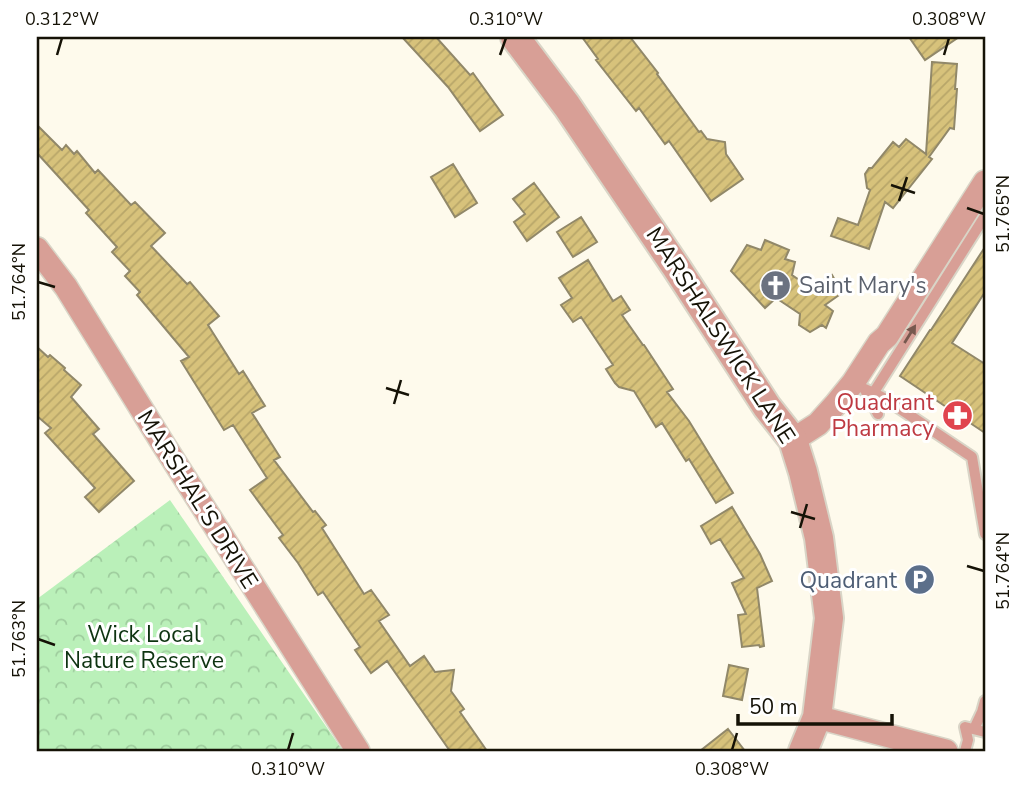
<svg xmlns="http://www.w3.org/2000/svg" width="1022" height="788" font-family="'Nunito Sans',sans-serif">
	<defs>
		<pattern id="park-crowns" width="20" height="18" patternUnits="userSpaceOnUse" patternTransform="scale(1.75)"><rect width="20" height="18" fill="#baf0b9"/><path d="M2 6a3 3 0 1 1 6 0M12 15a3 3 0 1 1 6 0" fill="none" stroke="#9fcd9e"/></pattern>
		<pattern id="building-hatch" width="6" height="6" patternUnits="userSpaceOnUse" patternTransform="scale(1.75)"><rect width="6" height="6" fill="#d7c27b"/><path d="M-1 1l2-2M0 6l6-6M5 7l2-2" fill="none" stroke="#b8a669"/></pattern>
	</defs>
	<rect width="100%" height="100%" fill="#fefaec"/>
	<path fill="url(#park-crowns)" d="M170 500 343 751H37V599Z"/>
	<path fill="url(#building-hatch)" stroke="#918869" stroke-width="2" d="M402 37H436L470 75 473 73 503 115 480 131 448 87Z
		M582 37H630L658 73 657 74 699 132 701 131 707 139 725 142 726 154 743 179 711 201 669 141 665 144 639 108 636 111 596 60 598 59Z
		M909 37H959L925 60Z
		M932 62 957 64 955 89H957L954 129 950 128 929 157 932 159 893 208 885 202 869 249 831 236 838 218 858 225 870 190 867 188 865 174 869 168H872L893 142 899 147 906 139 926 154Z
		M37 125 62 150 66 145 74 154 77 151 95 173 98 170 131 205 135 202 165 233 151 246 187 284 190 282 219 316 208 325 239 374 243 371 265 406 252 413 280 457 274 460 313 512 315 511 326 525 322 528 364 594 371 590 389 615 379 621 410 666 424 656 435 672 454 670 451 691 464 709 460 712 487 751H450L387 661 371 673 355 650 360 647 323 592 318 595 298 563 279 538 283 535 250 490 267 478 233 425 224 430 181 361 189 357 137 295 140 292 125 276 130 271 112 252 117 247 86 213 89 210 37 153Z
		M453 164 477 203 455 217 431 177Z
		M534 183 559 217 527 241 514 222 525 214 513 199Z
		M581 217 597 242 573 257 557 232Z
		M765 240 789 250 785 259 795 262 792 275 811 288 832 275 842 293 825 305 833 311 826 328 822 325 810 332 799 325 800 314 776 298 765 308 731 271 747 245 761 250Z
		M985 247V292L952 343 985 364V433L900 376 930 330H931Z
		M588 260 613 301 621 296 630 310 622 315 643 345H644L673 389 667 392 689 421 733 493 716 503 689 459 686 461 662 423 656 427 634 391 619 387 615 383 606 369 613 365 581 317 573 322 561 305 572 298 559 278Z
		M37 347 48 357 50 355 65 368 64 370 81 385 71 397 99 429 93 434 134 481 99 512 85 497 95 488 45 433 51 428 37 416Z
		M732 507 760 554 772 581 757 588 764 646 760 647 759 645 742 647 738 615 746 614 732 583 744 578 720 539 711 544 701 526Z
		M729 665 748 669 742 700 723 696Z
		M728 729 745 751H700Z"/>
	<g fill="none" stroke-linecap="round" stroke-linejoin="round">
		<defs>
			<path id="service" d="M853 383C865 390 876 393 887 400L972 457 985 534
				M866 392 878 414
				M874 392 985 216
				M974 729 982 712 985 701
				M965 751 968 740 965 727 985 732"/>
			<path id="minor" d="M37 249 66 287 160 439 358 751
				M793 440 818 424 836 404 853 383 879 343 887 336 985 182
				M817 717 946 751"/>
			<path id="tertiary" d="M515 37 567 106 676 267 767 407 793 440 803 472 819 538 829 618 817 717 803 751"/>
		</defs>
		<use href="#service" stroke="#d9d5c7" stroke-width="14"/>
		<use href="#minor" stroke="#d9d5c7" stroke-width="26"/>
		<use href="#tertiary" stroke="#d9d5c7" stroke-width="32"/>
		<use href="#service" stroke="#d89f96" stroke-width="10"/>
		<use href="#minor" stroke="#d89f96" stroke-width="23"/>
		<use href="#tertiary" stroke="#d89f96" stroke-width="28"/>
	</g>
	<defs><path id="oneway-solid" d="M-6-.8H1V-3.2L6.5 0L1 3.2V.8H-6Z" transform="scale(1.75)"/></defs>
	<use fill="#76584e" href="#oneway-solid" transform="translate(910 334) rotate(-58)"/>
	<path fill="none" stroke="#151206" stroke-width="2.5" d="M57 55 62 38M500 55 506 38M944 55 949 38M891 185 915 193M899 201 907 177M967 208 984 214M38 282 55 287M386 388 409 395M394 404 401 380M791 512 815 519M800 528 807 504M967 566 984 571M38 639 55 645M288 750 293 733M732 750 737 733"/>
	<defs>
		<symbol id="church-disc" viewBox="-11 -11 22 22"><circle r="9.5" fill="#6b7280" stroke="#fff"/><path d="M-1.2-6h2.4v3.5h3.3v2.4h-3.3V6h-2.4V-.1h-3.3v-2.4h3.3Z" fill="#fff"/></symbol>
		<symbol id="pharmacy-disc" viewBox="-11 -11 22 22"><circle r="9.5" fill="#e0444e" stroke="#fff"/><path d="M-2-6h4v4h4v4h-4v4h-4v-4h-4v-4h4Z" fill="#fff"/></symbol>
		<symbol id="parking-disc" viewBox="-11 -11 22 22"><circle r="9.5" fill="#5c6f8a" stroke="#fff"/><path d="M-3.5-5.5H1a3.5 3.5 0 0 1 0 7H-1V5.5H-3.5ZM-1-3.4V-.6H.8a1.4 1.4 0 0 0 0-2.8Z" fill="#fff"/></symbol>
	</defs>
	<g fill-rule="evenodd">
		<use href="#church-disc" x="758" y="268" width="35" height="35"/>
		<use href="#pharmacy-disc" x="940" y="398" width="35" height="35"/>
		<use href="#parking-disc" x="902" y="562" width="35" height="35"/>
	</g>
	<g text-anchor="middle" stroke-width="6" stroke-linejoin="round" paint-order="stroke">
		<g font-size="23" fill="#5b616d" stroke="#fff" text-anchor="start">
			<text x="799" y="293">Saint Mary's</text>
		</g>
		<g font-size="23" fill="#151206" stroke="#fff">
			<text transform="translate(721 335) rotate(57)" y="8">MARSHALSWICK LANE</text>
			<text transform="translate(198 499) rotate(58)" y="8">MARSHAL'S DRIVE</text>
		</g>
		<g font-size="23" fill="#be3a42" stroke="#fff" text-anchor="end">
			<text x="934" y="410">Quadrant<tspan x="934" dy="26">Pharmacy</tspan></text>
		</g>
		<g font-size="23" fill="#4e5e75" stroke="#fff" text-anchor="end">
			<text x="897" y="588">Quadrant</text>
		</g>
		<g font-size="23" fill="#0e3411" stroke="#fff">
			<text x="144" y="642">Wick Local<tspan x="144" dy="26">Nature Reserve</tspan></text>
		</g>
	</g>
	<rect width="1022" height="788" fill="none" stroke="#ffffff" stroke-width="77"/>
	<path d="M738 714v10h154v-10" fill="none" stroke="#151206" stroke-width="3.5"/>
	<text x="749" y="714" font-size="21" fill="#151206" stroke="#ffffff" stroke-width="5" paint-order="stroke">50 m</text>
	<rect x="38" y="38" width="946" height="712" fill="none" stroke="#151206" stroke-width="2.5"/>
	<g font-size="18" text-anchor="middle" fill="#151206">
		<text x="62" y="25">0.312°W</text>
		<text x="506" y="25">0.310°W</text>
		<text x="949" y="25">0.308°W</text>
		<text transform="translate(1003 214) rotate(-90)" y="6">51.765°N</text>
		<text transform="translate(19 282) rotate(-90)" y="6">51.764°N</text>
		<text transform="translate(1003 571) rotate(-90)" y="6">51.764°N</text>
		<text transform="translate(19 639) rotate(-90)" y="6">51.763°N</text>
		<text x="288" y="775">0.310°W</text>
		<text x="732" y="775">0.308°W</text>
	</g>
</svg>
